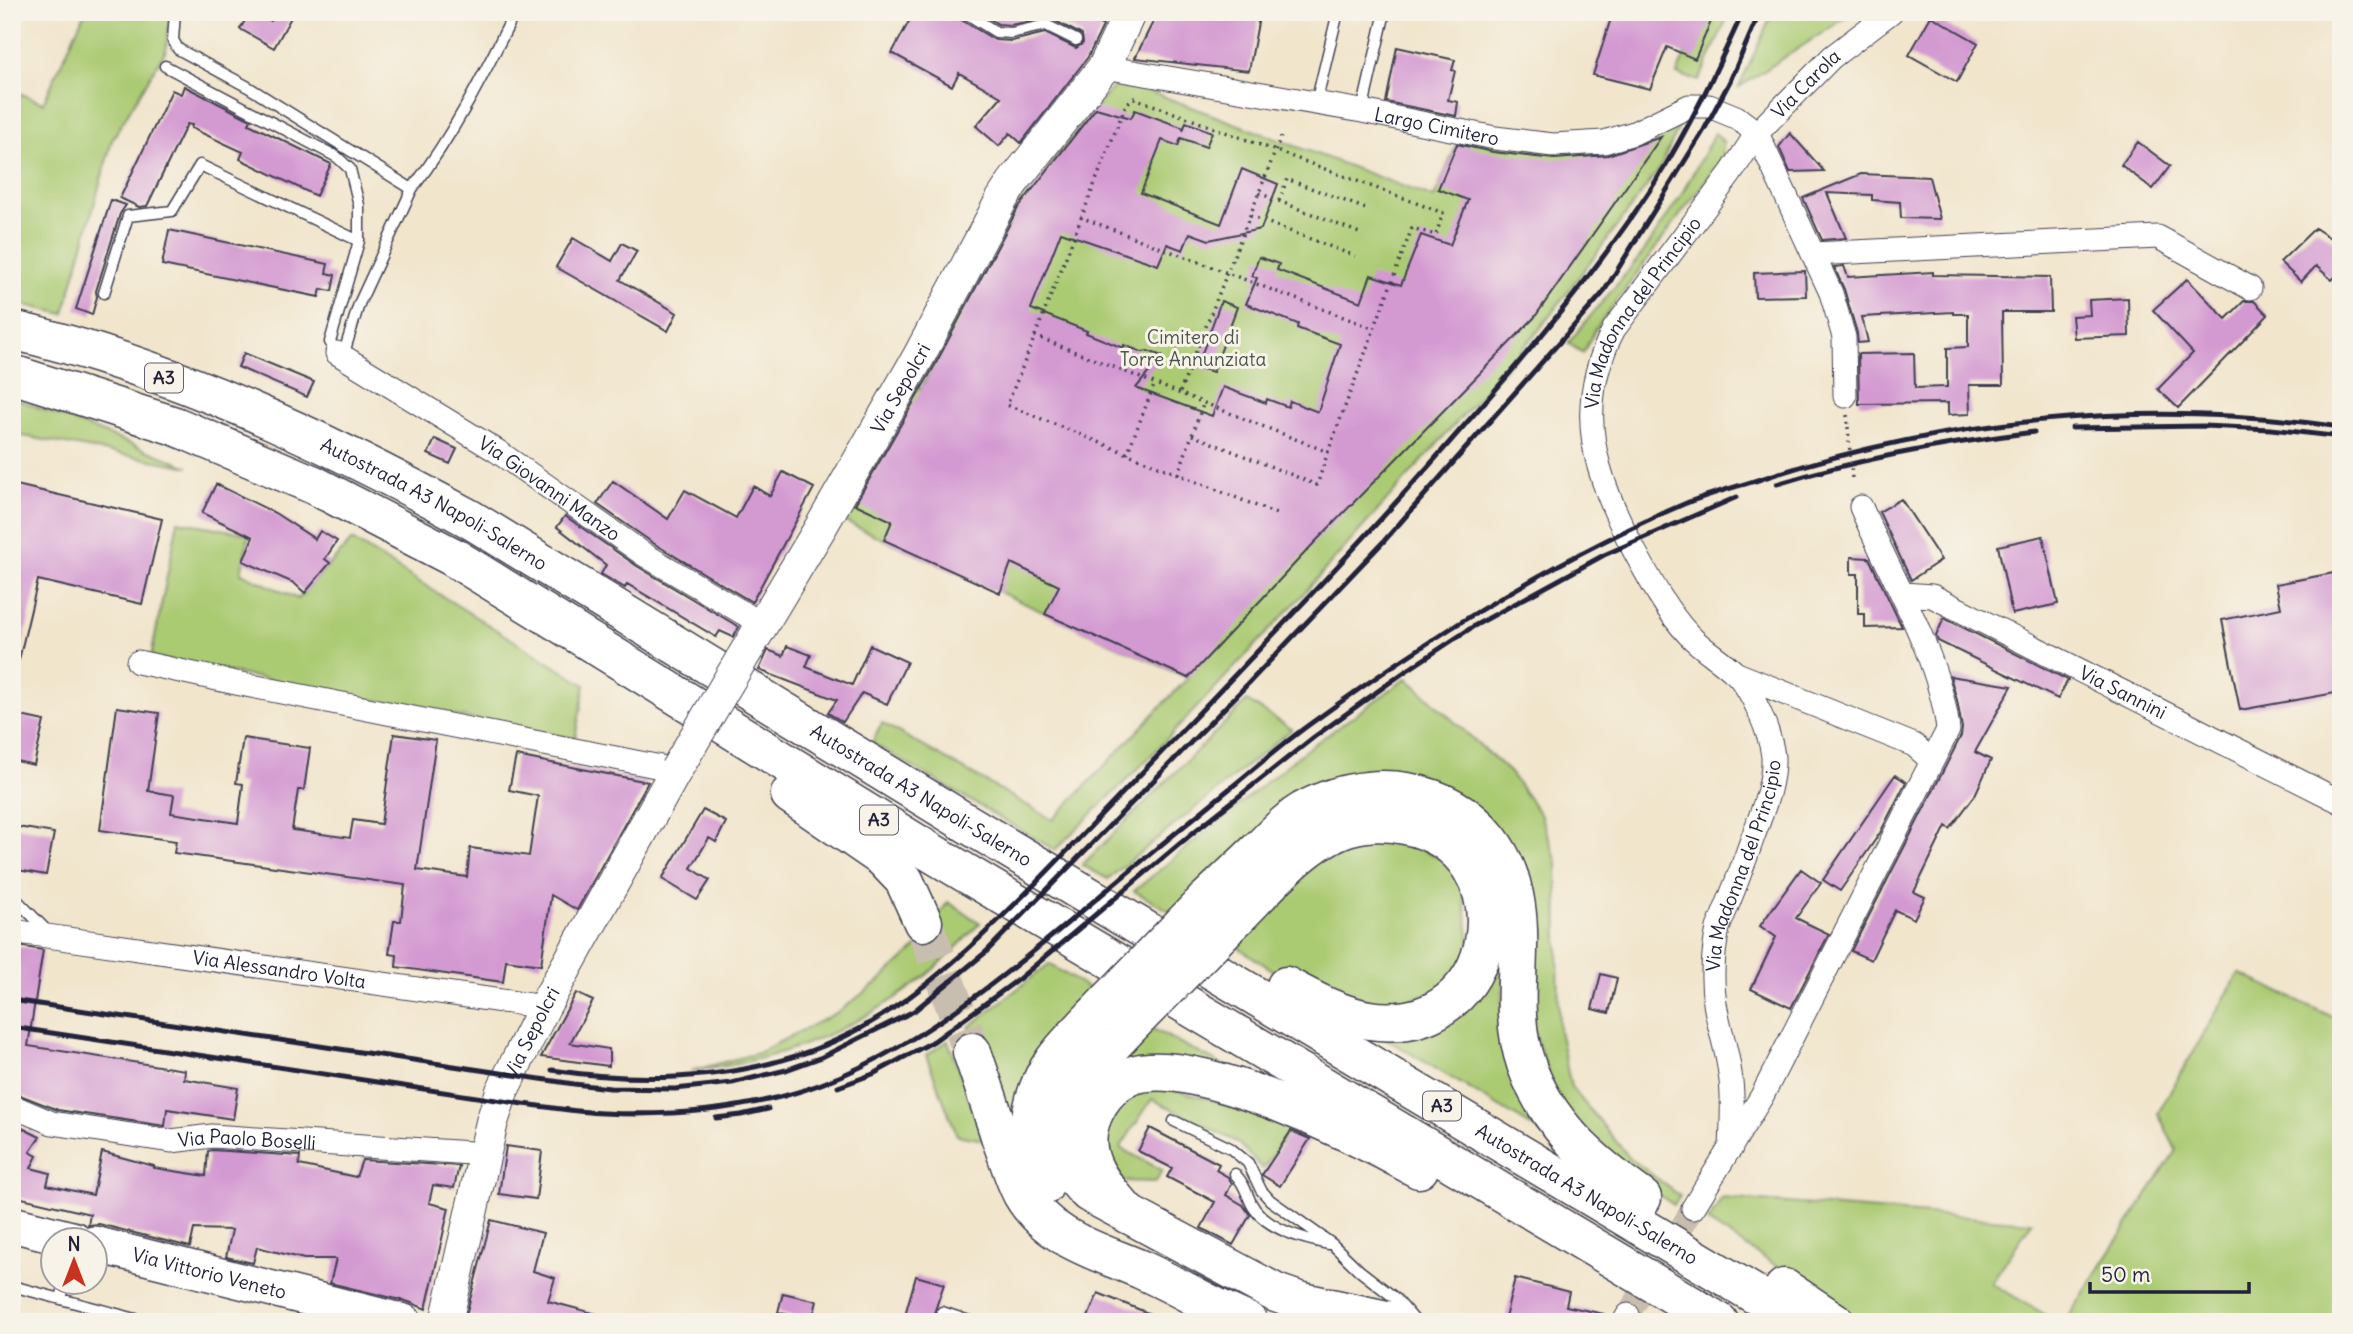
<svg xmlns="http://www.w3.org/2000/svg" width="2353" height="1334" font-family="Delius,sans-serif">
	<rect width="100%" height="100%" fill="#f7f3e8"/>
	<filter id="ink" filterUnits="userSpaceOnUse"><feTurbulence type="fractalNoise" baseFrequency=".0143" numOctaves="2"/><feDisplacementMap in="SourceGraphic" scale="14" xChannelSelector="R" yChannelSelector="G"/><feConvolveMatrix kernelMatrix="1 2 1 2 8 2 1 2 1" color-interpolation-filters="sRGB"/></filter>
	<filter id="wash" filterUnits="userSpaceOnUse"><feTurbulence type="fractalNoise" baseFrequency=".00686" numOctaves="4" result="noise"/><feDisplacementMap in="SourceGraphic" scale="28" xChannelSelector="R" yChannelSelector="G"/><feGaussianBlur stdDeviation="1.57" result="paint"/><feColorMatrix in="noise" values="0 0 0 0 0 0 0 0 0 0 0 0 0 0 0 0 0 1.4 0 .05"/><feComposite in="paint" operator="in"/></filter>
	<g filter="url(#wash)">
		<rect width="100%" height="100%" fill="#f1e5cc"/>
		<path fill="#abcb73" stroke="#667657" stroke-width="2" d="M85 12H170L166 50 112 140 64 314 12 302V90L43 103Z
			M1702 12H1730L1699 81 1677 74Z
			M1773 12H1850V15L1739 87Z
			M1119 80 1434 198 1459 139 1609 150 1661 137 1680 125 1659 170 1539 330 1297 601 1150 757 1055 850 872 743 882 723 1053 820 1188 678 839 519 913 387 921 389 961 303 1018 202Z
			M1715 133 1723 142V157L1595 330 1583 353 1568 343 1643 253 1680 197Z
			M12 397 189 467 12 434Z
			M178 521 249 534 241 573 298 599 352 540 585 685 575 739 151 657Z
			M1407 678 1510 773 1540 814 1557 862 1559 1030 1571 1087 1629 1157 1680 1196 1674 1205 1644 1185 1558 1105 1457 796 1177 915 1134 891 1303 752Z
			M1247 701 1292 729 1108 879 1082 865Z
			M1386 800C1404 802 1421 805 1437 812 1474 828 1502 869 1505 908 1508 952 1496 998 1507 1041 1517 1080 1537 1113 1561 1144L1380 1035C1390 1034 1402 1035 1412 1032 1437 1025 1466 1007 1480 984 1518 923 1489 841 1421 818 1398 810 1372 807 1348 814 1294 830 1247 896 1206 933L1198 927C1245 879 1291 820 1359 802 1367 799 1377 800 1386 800Z
			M1392 833 1460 869 1471 950 1439 991 1383 1007 1327 994 1274 971 1230 942 1319 855Z
			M948 902 980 923C960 944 940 965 918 982 850 1033 775 1062 691 1071L758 1053 838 1012 878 982 920 944 913 930 933 922Z
			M1049 964 1096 993 1016 1125 982 1048 969 1027Z
			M2239 973 2341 1021V1322H2065L2176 1150 2158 1113Z
			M1147 1026 1273 1091 1094 1082Z
			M948 1041 984 1140 957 1135 926 1055Z
			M1147 1083 1295 1121 1263 1169 1237 1142 1152 1099 1120 1148 1162 1170 1156 1182 1115 1181 1099 1120Z
			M1722 1198 2032 1222 1991 1283 2058 1322H1864L1708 1222Z"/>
		<g id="blocks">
			<path fill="#d399d1" d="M250 12H255L271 21 276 12H294L274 48 240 29Z
				M914 12H956L960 19 995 40 1012 41 1045 33 1076 48 1083 43 1082 35 1050 18 1010 25 998 24 979 12H1078L1103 26 1088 57 1021 143 1010 133 999 146 976 126 1001 97 959 73 952 86 892 53Z
				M1158 12H1260L1249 71 1135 58Z
				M1613 12H1715L1695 59 1667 47 1650 89 1593 75Z
				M1931 16 1978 43 1957 82 1909 55Z
				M1397 47 1455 60 1452 70 1455 71 1448 100 1458 102 1456 116 1386 102Z
				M184 86 251 120 249 124 331 164 316 196 240 159 243 152 191 128 192 125 187 124 147 206 139 207 120 198 172 90 181 94Z
				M1096 108 1131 118 1135 110 1184 128 1183 131 1186 122 1212 132 1206 147 1181 138 1178 146 1162 140 1141 193 1221 224 1242 169 1278 184 1261 229 1209 240 1190 233 1183 250 1167 244 1158 265 1061 232 1031 309 1087 331 1086 333 1123 348 1124 345 1142 352 1148 351 1162 356 1136 388 1212 416 1223 387 1266 403 1267 399 1288 407 1290 401 1318 412 1340 344 1297 328 1298 324 1246 304 1257 278 1252 276 1259 257 1279 264 1277 270 1361 302 1371 275 1401 285 1421 235 1450 245 1468 200 1438 189 1457 144 1493 152 1554 159 1608 155 1661 137 1534 318 1314 543 1188 678 1045 614 1059 586 1011 563 1000 593 884 540 892 521 855 504 935 365 1018 208Z
				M1790 133 1824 171 1790 172 1779 147Z
				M2138 142 2170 166 2153 189 2121 165Z
				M1861 174 1929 177 1940 219 1901 218 1900 202 1872 200V195L1827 193 1846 238 1822 240 1803 198Z
				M111 200 126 205 120 214 96 291 97 297 92 315 76 309Z
				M2315 228 2341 245V271L2332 280 2316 266 2301 282 2280 262Z
				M169 230 328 264 326 273 335 275 332 291 321 289 319 297 162 265Z
				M573 238 612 261 622 243 637 251 620 280 677 313 668 331 556 267Z
				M1844 266 1848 277 1933 272V275L2050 277 2051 312H2002L2003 385H1969L1970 414 1948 415V403L1859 404 1858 354 1914 353 1915 388 1947 387V348L1968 347V314H1953V312L1862 317 1868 342 1858 343 1857 333 1844 289 1834 267Z
				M1805 271 1806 296 1755 297 1754 273Z
				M2187 279 2226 319 2244 301H2254L2268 315 2178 408 2158 389 2193 353 2153 310Z
				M2128 298 2129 336 2074 338 2072 316 2090 315 2089 300Z
				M1221 301 1237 307 1213 372 1197 367Z
				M244 353 314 382 307 397 238 367Z
				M435 439 457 449 450 464 428 454Z
				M783 472 814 488 752 602 653 543 597 504 613 481 668 519 685 490 736 518 753 486 770 496Z
				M12 484 162 519 142 604 38 580 19 660 12 659Z
				M216 484 275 513 315 539 320 531 337 541 325 559 330 563 305 593 294 583 243 561 253 537 202 513Z
				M1901 499 1941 560 1911 580 1879 512Z
				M565 516 637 566 739 627 733 637 720 631 716 637 627 584 625 588 601 574 606 565 557 527Z
				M2043 536 2058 604 2012 614 1998 546Z
				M1851 557 1869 558 1902 627 1865 628V614H1858V574H1851Z
				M2339 572 2341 584V692L2240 710 2222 620 2281 608 2276 584Z
				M1944 618 2068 680 2058 699 1938 641 1936 636Z
				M870 645 907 662 887 704 862 693 843 722 828 713 837 700 759 670 768 650 783 656 787 646 811 655 806 667 852 685Z
				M1950 676 2012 686 1975 752 1991 760 1975 795 1950 829 1946 826 1914 892 1925 897 1914 919 1895 910 1871 960 1851 951 1961 736 1962 728 1957 700Z
				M117 707 159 713 148 791 174 795 171 813 238 823 243 784 236 783 243 738 310 748 304 790H298L292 830 350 838 353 820 381 824 394 734 436 740 417 870 467 877 470 848 529 856 538 796 509 790 516 756 648 782 577 910 551 895 541 965 506 960 503 982 396 967 397 955 389 954 394 921H401L405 885 174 853 176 841 100 830Z
				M12 714 44 721 34 765 12 760Z
				M1895 775 1906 782 1880 833 1840 891 1823 880Z
				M703 810 726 822 716 842 709 838 691 868 710 880 697 900 662 879Z
				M12 826 54 833 46 875 12 869Z
				M1801 869 1821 883 1796 918 1829 934 1791 1008 1751 989 1776 937 1760 926Z
				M12 945 43 950 28 1046 185 1070 184 1079 238 1088 233 1119 167 1109 165 1126 58 1110 12 1092Z
				M1601 974 1617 978 1609 1013 1592 1009Z
				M576 993 593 1001 570 1043 609 1049V1066L541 1057Z
				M12 1123 40 1137 30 1152 37 1156 31 1168 50 1173 47 1185 93 1195 102 1152 154 1166V1168L206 1176 208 1151 212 1150 300 1156 299 1165 356 1177 362 1160 459 1166 454 1188 433 1185 429 1203 449 1208 426 1309 409 1302 330 1283 336 1259H304L257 1247 253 1263 226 1257 232 1230 194 1229 190 1247 99 1224 88 1225 90 1214 18 1197 12 1204Z
				M1150 1128 1219 1164 1216 1170 1228 1177 1232 1183 1226 1195 1243 1205 1250 1215 1233 1245 1201 1228 1215 1202 1167 1177 1172 1168 1138 1151Z
				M1291 1131 1310 1139 1280 1186 1262 1175Z
				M506 1146 542 1151 536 1199 499 1194Z
				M491 1220 543 1233 533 1271 555 1278 548 1301 604 1316V1322H491L466 1315Z
				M916 1276 944 1284 931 1322H903Z
				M1515 1278 1569 1292 1566 1306 1604 1314 1603 1322H1504Z
				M783 1293 817 1301 812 1321 778 1312Z
				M1098 1293 1168 1321V1322H1086Z"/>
		</g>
	</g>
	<g filter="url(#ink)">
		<use href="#blocks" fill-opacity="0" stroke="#413f51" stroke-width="2"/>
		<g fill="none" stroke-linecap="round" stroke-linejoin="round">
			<path stroke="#c8beaf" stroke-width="23" stroke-dasharray="23 11" stroke-linecap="butt" d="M1628 1315 1693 1208"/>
			<path stroke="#c8beaf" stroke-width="38" stroke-dasharray="38 19" stroke-linecap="butt" d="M923 922 972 1052"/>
			<defs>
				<path id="lane" d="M175 12 173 40 178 49 248 87 412 189 359 304 343 356
					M964 12 996 32 1011 33 1046 25 1076 40
					M165 66 337 157 350 169 359 205V241
					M1316 103 1338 12
					M1362 111 1385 12
					M412 189C454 134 484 74 515 12
					M104 293 128 216 172 211 200 165 359 241 330 342 337 353
					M12 895 48 932
					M1174 1121 1230 1148 1248 1163 1261 1190 1270 1200 1332 1244 1360 1271 1396 1299 1416 1322
					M1235 1174C1244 1183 1246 1192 1251 1203 1264 1229 1303 1239 1329 1244
					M12 1286 147 1322
					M61 1299 65 1282
					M939 1322 942 1312 972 1322"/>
				<g id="street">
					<path id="s1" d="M1104 67 1362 111 1495 138 1553 145 1604 142 1634 133 1689 106H1709L1736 117 1757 133 1831 293 1837 313 1844 337 1845 396"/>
					<path d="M1813 254 2158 237 2250 288"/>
					<path id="s2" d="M337 353 497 451 645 555 762 624"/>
					<path id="s3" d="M1903 594 1932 596 2341 802"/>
					<path d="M138 662 236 683 676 770"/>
					<path d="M1737 674 1914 745 1931 760"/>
					<path id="s4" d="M12 931 544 1007"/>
					<path id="s5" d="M12 1106 52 1123 171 1141 212 1136 486 1154"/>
					<path id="s6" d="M1731 1148C1732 1121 1734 1094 1729 1067 1726 1046 1718 1025 1715 1003 1711 978 1713 953 1718 928 1731 897 1743 866 1754 834 1763 809 1774 784 1773 757 1771 734 1751 687 1734 672 1720 659 1702 649 1689 635 1667 612 1649 578 1634 550 1595 475 1572 409 1614 329L1731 173 1757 133 1832 57 1891 12"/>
					<path d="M1693 1208 1762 1096 1948 730C1940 656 1890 575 1861 507"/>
					<path d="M1624 1322 1628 1315"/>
				</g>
				<g id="secondary">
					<path id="s7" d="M741 660 822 525 919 356 1002 199 1013 182 1104 67 1130 12"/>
					<path id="s8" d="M446 1322 492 1122 502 1091 544 1007 676 770"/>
				</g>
				<g id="primary">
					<path d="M12 1224 75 1240"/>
					<path id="s9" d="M94 1244 404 1322"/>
				</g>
				<g id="highway">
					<path id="s10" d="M12 330C173 368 325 440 470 519L968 824 1801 1322"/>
					<path d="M12 374 175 426 314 485 453 557 927 850 1719 1322"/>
					<path d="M790 794 883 858 904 880 923 922"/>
					<path d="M1205 901C1225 882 1244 864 1263 846 1276 833 1288 820 1303 811 1385 765 1494 796 1514 895 1526 951 1506 1006 1526 1064 1547 1124 1591 1162 1642 1198"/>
					<path d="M1237 917C1267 887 1305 841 1347 827 1366 821 1386 821 1405 825 1530 849 1504 1040 1369 1020 1339 1015 1312 1000 1286 986"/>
					<path d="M1126 1030C1111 1047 1092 1063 1078 1082 1051 1121 1054 1161 1089 1193L1276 1293 1299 1301 1396 1322"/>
					<path d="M972 1052C982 1081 992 1110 1001 1139 1008 1157 1013 1177 1022 1194 1048 1239 1098 1251 1142 1270 1178 1286 1212 1307 1248 1322"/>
					<path d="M1044 1186C1021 1147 1028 1098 1053 1062 1064 1046 1080 1031 1093 1017"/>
					<path d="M1128 1214C1103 1185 1075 1157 1093 1115 1100 1098 1114 1081 1133 1075 1196 1054 1361 1137 1419 1169"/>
					<path d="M1784 1288 1835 1322"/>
				</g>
			</defs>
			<use href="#lane" stroke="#413f51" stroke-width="13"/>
			<use href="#street" stroke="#413f51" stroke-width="25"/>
			<use href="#secondary" stroke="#413f51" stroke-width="34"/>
			<use href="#primary" stroke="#413f51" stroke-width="38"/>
			<use href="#highway" stroke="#413f51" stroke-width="41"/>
			<path stroke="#413f51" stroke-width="3.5" stroke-dasharray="2 5" stroke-linecap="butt" d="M1259 193 1362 234
				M1279 201 1287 179 1369 210
				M1250 216 1355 256
				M1080 217 1375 329
				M1035 336 1126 104 1134 98 1443 213 1436 235 1412 228 1328 452
				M1180 392 1281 137
				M1847 415 1848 427
				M1192 435 1317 485 1328 452 1035 336 1007 405 1279 515
				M1127 454 1155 383
				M1178 474 1204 402"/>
			<use href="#lane" stroke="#fff" stroke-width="10"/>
			<use href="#street" stroke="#fff" stroke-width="23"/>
			<use href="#secondary" stroke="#fff" stroke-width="32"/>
			<use href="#primary" stroke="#fff" stroke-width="35"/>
			<use href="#highway" stroke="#fff" stroke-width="38"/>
			<path stroke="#22223b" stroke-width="5" d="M2072 428 2203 426 2271 429 2341 437
				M1777 484C1861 458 1946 443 2034 432
				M12 1000 574 1084 610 1088 675 1089 732 1083 786 1070 822 1057 914 1011 986 952 1243 689 1384 541 1603 293 1704 130 1730 81 1760 12
				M12 1027 523 1104C549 1107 576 1112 603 1113 663 1116 726 1111 784 1096 894 1067 997 983 1083 910 1134 867 1186 824 1239 781 1262 762 1285 742 1310 724 1427 639 1551 561 1684 504 1709 494 1736 487 1761 479 1946 418 2148 399 2341 427
				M552 1070C657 1086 769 1079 863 1027 928 990 979 940 1031 888 1080 838 1128 787 1177 736 1273 635 1370 534 1462 428 1531 350 1597 271 1654 184 1689 129 1716 71 1743 12
				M838 1087 873 1074 934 1041 1020 978 1195 831 1314 737 1403 673 1474 626 1604 555 1737 497
				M716 1118 741 1115 768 1109"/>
			<defs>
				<path id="secondary-bridge" d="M676 770 741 660"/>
				<path id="highway-bridge" d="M1093 1017 1205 901
					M1126 1030 1237 917"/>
			</defs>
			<use href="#secondary-bridge" stroke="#413f51" stroke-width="34" stroke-linecap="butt"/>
			<use href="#highway-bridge" stroke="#413f51" stroke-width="41" stroke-linecap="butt"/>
			<path stroke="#413f51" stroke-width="3.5" stroke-dasharray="2 5" stroke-linecap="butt" d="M1848 427 1852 479"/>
			<use href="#secondary-bridge" stroke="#fff" stroke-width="32"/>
			<use href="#highway-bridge" stroke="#fff" stroke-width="38"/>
		</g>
	</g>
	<g text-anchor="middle" stroke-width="6" stroke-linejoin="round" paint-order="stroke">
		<g fill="#f7f3e8" stroke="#62616f" stroke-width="2">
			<rect x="145" y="363.5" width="38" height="29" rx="5"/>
			<rect x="860" y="805.5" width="38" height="29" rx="5"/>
			<rect x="1423" y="1091.5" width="38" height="29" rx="5"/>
		</g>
		<g font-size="18" font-weight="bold" fill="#22223b">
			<text x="164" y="384">A3</text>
			<text x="879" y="826">A3</text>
			<text x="1442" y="1112">A3</text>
		</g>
		<g font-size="19" fill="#22223b" stroke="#f7f3e8">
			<text dy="7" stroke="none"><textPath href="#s6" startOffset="1202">Via Carola</textPath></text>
			<text dy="7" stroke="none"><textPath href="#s1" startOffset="338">Largo Cimitero</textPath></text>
			<text dy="7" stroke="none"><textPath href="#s6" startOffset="917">Via Madonna del Principio</textPath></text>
			<text dy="7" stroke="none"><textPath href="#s7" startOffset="315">Via Sepolcri</textPath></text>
			<text dy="7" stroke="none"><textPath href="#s2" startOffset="252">Via Giovanni Manzo</textPath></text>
			<text dy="7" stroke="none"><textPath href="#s10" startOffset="458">Autostrada A3 Napoli-Salerno</textPath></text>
			<text dy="7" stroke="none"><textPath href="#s3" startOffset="243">Via Sannini</textPath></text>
			<text dy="7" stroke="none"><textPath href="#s10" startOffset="1026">Autostrada A3 Napoli-Salerno</textPath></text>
			<text dy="7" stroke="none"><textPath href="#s6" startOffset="289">Via Madonna del Principio</textPath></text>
			<text dy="7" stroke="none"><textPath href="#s4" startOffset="270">Via Alessandro Volta</textPath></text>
			<text dy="7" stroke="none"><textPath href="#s8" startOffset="303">Via Sepolcri</textPath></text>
			<text dy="7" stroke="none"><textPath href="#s5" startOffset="240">Via Paolo Boselli</textPath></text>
			<text dy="7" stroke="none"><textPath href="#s10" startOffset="1802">Autostrada A3 Napoli-Salerno</textPath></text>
			<text dy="7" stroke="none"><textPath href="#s9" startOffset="119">Via Vittorio Veneto</textPath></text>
		</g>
		<g font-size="19" fill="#4b554c" stroke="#f7f3e8">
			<text x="1193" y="344">Cimitero di<tspan x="1193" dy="22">Torre Annunziata</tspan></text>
		</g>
	</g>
	<rect width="2353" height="1334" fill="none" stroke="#f7f3e8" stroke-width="42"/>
	<g transform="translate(74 1261)"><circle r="33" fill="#f7f3e8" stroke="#a29fa3" stroke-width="2"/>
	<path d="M0-5L12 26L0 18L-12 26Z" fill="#c8321e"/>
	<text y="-10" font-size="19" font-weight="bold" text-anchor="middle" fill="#22223b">N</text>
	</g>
	<path d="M2090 1282v10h159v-10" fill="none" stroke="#22223b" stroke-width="3.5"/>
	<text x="2101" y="1282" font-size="21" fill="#22223b" stroke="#f7f3e8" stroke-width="5" paint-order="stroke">50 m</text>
</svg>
